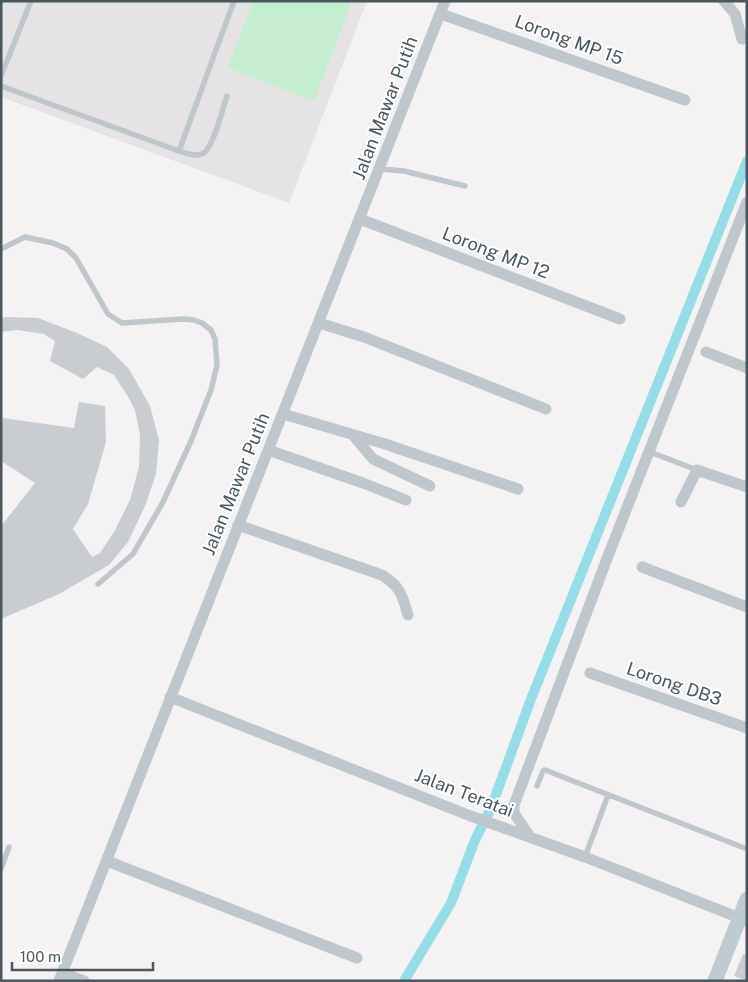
<svg xmlns="http://www.w3.org/2000/svg" width="748" height="982" font-family="'Public Sans',sans-serif">
	<rect width="100%" height="100%" fill="#f4f2f2"/>
	<path fill="#e5e3e3" d="M1 1H367L289 203 1 97Z"/>
	<path fill="#c5edd0" d="M253 1H352L314 101 228 68Z"/>
	<g fill="none" stroke-linecap="round" stroke-linejoin="round">
		<path stroke="#96dee6" stroke-width="10" d="M404 981 451 903 475 840 491 808 531 699 747 161"/>
	</g>
	<path fill="#c9cdd1" d="M7 317 38 318 77 333 107 347 129 369 150 406 159 440 156 474 145 506 128 542 109 565 59 594 1 619V526L35 483 1 461V430L3 418 74 428 79 402 105 406 106 442 88 504 73 529 92 557 100 553 114 532 130 500 139 467 140 435 135 410 127 395 114 375 97 367 83 379 50 361 55 341 44 334 17 330 1 332V318Z
		M743 954 747 956V981L734 976Z"/>
	<g fill="none" stroke-linecap="round" stroke-linejoin="round">
		<path stroke="#bfc7cd" stroke-width="5.5" d="M1 76 31 1
			M1 86 179 151 234 1
			M179 151C186 153 195 157 202 154 213 150 223 107 227 96
			M380 169 404 171 465 186
			M1 249 25 237 53 243 67 249 76 258 108 314 122 323 183 319 194 320 202 323 211 330 215 339 217 365 211 390 191 441 163 502 133 554 98 584
			M650 452 697 470
			M537 786 543 771 545 770 747 849
			M585 857 608 795
			M1 869 9 847"/>
		<path stroke="#bfc7cd" stroke-width="11" d="M724 1 735 14 742 39
			M441 14 685 100
			M360 219 620 319
			M319 323 364 337 546 409
			M706 352 747 368
			M283 414 385 444 518 489
			M353 435 373 459 430 486
			M268 450 363 483 406 500
			M681 502 697 470 747 487
			M238 525 382 575C401 587 402 595 408 615
			M642 567 747 607
			M590 673 747 728
			M170 697 468 815 585 857 747 921
			M530 837 514 813V805L608 556 747 202
			M107 861 357 958
			M62 973 84 981
			M59 981 445 1"/>
		<path stroke="#bfcad1" stroke-width="15" d="M715 981 747 899"/>
	</g>
	<g text-anchor="middle" stroke-width="4" stroke-linejoin="round" paint-order="stroke">
		<g font-size="18" fill="#4b575e" stroke="#fff">
			<text transform="translate(569 40) rotate(20)" y="6">Lorong MP 15</text>
			<text transform="translate(385 108) rotate(-69)" y="6">Jalan Mawar Putih</text>
			<text transform="translate(496 253) rotate(21)" y="6">Lorong MP 12</text>
			<text transform="translate(236 484) rotate(-68)" y="6">Jalan Mawar Putih</text>
			<text transform="translate(674 684) rotate(19)" y="6">Lorong DB3</text>
			<text transform="translate(464 793) rotate(21)" y="6">Jalan Teratai</text>
		</g>
	</g>
	<rect width="748" height="982" fill="none" stroke="#4b575e" stroke-width="5"/>
	<path d="M12 962v8h141v-8" fill="none" stroke="#4b575e" stroke-width="2.5"/>
	<text x="20" y="962" font-size="15" fill="#4b575e" stroke="#ffffff" stroke-width="4" paint-order="stroke">100 m</text>
</svg>
